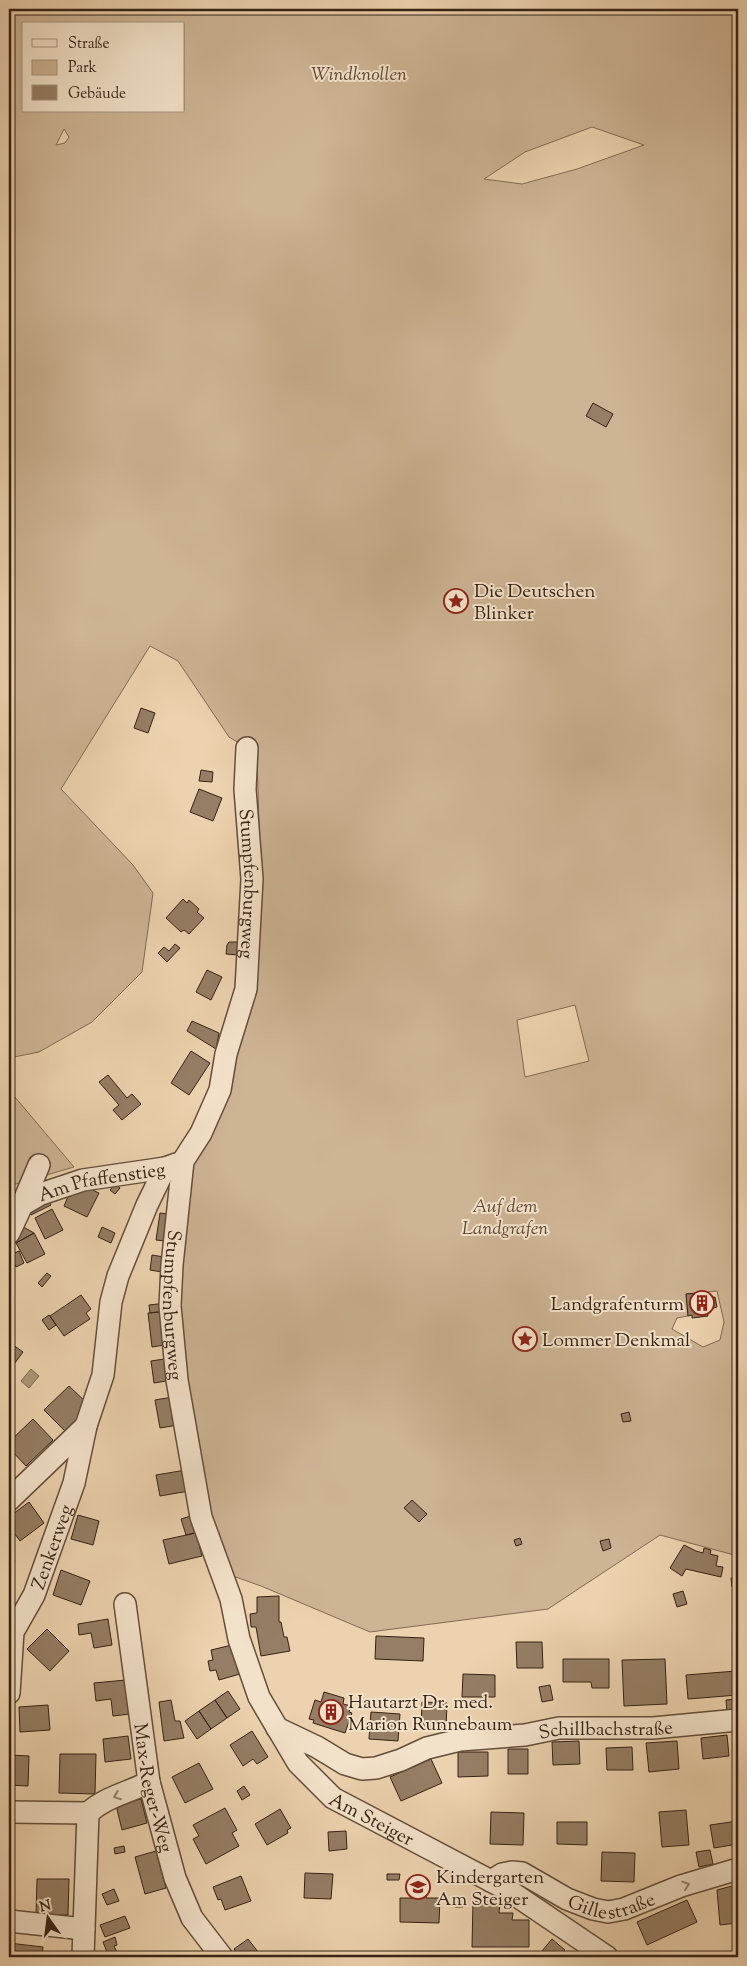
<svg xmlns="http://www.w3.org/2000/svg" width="747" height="1966" font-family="'Sorts Mill Goudy',serif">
	<rect width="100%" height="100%" fill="#ecd2ae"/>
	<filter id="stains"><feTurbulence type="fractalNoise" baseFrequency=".004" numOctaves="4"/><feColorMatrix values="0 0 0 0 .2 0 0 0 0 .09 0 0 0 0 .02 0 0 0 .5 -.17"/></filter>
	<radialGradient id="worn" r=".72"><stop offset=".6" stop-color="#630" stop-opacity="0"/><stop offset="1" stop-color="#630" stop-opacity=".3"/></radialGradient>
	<path fill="#cdb494" stroke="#826b54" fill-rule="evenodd" d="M9 9H738V1556L660 1535 548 1609 370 1632 261 1586 230 1575 210 1527 177 1314 192 1166 207 1136 260 860 257 754 229 737 178 661 150 646 61 789 133 865 153 893 142 972 92 1022 39 1052 9 1058ZM24 24H184V111H24ZM592 127 644 145 577 169 522 184 484 179 525 152ZM64 129 69 137 65 143 56 145ZM575 1005 589 1061 525 1077 517 1020ZM717 1291 724 1322 720 1340 703 1347 672 1329 677 1318 688 1316 686 1294Z
		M9 1090 74 1167 9 1186Z"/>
	<path fill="#ae967a" stroke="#7e6852" d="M31 1369 39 1376 29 1388 21 1381Z"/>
	<path fill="#957e65" stroke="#362215" d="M593 403 613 414 606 427 586 416Z
		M141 708 155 713 148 733 134 728Z
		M201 770 213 772 212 782 199 781Z
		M199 789 222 798 213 821 190 812Z
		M183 899 187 903 189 900 199 909 197 912 204 918 189 934 184 930 181 932 166 918Z
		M229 942H239L238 955 226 954 227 945Z
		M175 944 180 948 167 962 158 953 164 947 169 951Z
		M207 970 222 977 211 1000 196 992Z
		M192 1021 219 1033 216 1049 187 1031Z
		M191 1051 210 1063 189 1095 171 1083Z
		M108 1075 127 1098 132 1094 141 1104 122 1120 113 1110 119 1105 99 1082Z
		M79 1184 99 1193 87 1217 64 1206 70 1192Z
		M115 1184 120 1188 115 1194 110 1190Z
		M47 1197 51 1205 31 1215 27 1207Z
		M52 1209 63 1230 45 1239 35 1218Z
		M160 1213 168 1214 165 1241 156 1240Z
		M20 1225 34 1233 16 1243 13 1237Z
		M102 1227 115 1233 111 1243 98 1237Z
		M34 1233 45 1254 27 1263 16 1243Z
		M19 1251 24 1263 16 1267 10 1255Z
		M152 1255 164 1257 162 1272 150 1270Z
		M47 1273 51 1276 42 1287 38 1283Z
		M698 1293V1300L715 1297 717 1307 707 1310 708 1316 692 1318V1315L688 1316 686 1294Z
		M81 1295 91 1309 86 1313 90 1319 64 1336 50 1316Z
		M166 1303 167 1311 150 1313 149 1305Z
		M167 1311 171 1344 152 1347 148 1313Z
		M49 1315 56 1325 49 1330 42 1320Z
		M9 1342 23 1352 9 1371Z
		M171 1358 173 1380 154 1383 151 1361Z
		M69 1386 90 1406 65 1431 44 1410Z
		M173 1397 178 1425 160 1428 155 1400Z
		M629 1412 631 1421 623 1422 621 1414Z
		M33 1419 53 1440 26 1466 9 1448V1442Z
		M186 1470 189 1491 160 1496 156 1475Z
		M412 1500 427 1514 419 1522 404 1508Z
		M29 1502 44 1523 20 1541 9 1526V1517Z
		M197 1514 202 1531 186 1535 181 1519Z
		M78 1515 99 1521 93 1545 71 1539Z
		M196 1533 202 1556 169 1564 163 1540Z
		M520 1538 522 1544 516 1546 514 1540Z
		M609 1539 611 1548 603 1551 600 1541Z
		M684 1545 696 1551 703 1553 704 1548 711 1550 710 1554 718 1556 716 1566 723 1567 721 1577 686 1569 682 1576 670 1568Z
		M9 1552 15 1561 9 1565Z
		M61 1570 90 1581 81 1605 53 1595Z
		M731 1578H738V1586L732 1587Z
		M683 1591 687 1604 677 1607 673 1594Z
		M279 1596V1622H281L284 1637H287L290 1651 261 1656 256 1627H251L250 1614 257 1613V1597Z
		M108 1619 112 1645 94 1648 91 1633 79 1635 78 1624Z
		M47 1629 69 1651 50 1671 27 1649Z
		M376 1636 424 1638 423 1661 375 1659Z
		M516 1642H542L543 1668H517Z
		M232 1645 240 1674 219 1680 216 1670 210 1671 208 1661 213 1660 211 1650Z
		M563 1659H609V1688H592L591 1682H563Z
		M665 1659 667 1704 624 1706 622 1660Z
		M736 1671 738 1695 688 1699 686 1675Z
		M463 1674 495 1675V1697H462Z
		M126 1680 130 1714 113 1716 111 1699 96 1701 94 1683Z
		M550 1685 553 1700 542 1702 539 1687Z
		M228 1691 240 1709 227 1718 215 1700Z
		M324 1692 344 1698 343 1704 351 1706 349 1712 352 1713 345 1733 313 1723 314 1720 309 1719 315 1700 321 1702Z
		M738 1699V1711L727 1712 726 1700Z
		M171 1700 175 1721H180L184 1738 164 1741 159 1702Z
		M215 1700 227 1718 211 1729 199 1711Z
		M422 1702 447 1703 446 1728 421 1727Z
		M48 1705 50 1730 20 1732 19 1707Z
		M199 1711 211 1729 197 1739 185 1721Z
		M371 1712 400 1714 398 1741 369 1739Z
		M252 1731 268 1757 257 1764 253 1759 243 1766 230 1745Z
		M727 1735 729 1756 703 1759 701 1738Z
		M128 1736 131 1759 105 1762 103 1739Z
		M579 1741 580 1764 553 1765 552 1742Z
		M677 1741 679 1769 649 1772 646 1743Z
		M632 1747 633 1770H607L606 1748Z
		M508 1749H528V1774H508Z
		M458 1752H488V1776L458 1777Z
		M60 1754H96L95 1794 59 1793Z
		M9 1755 29 1756 28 1786 9 1785Z
		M431 1759 442 1783 401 1801 390 1777Z
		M199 1763 213 1789 185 1803 172 1777Z
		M244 1786 250 1795 242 1800 237 1791Z
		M141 1799 147 1823 122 1830 116 1805Z
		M225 1808 237 1830 232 1833 239 1846 206 1864 193 1839 199 1836 193 1825Z
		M280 1809 291 1828 287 1830 288 1833 267 1845 255 1824Z
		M686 1810 689 1845 662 1847 659 1812Z
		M491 1812 524 1813 523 1845 490 1844Z
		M738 1821V1844L714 1848 710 1825Z
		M557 1822H587V1845L557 1844Z
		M346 1831 347 1849 329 1851 328 1832Z
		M124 1846 125 1852 115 1854 114 1848Z
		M710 1850 713 1864 699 1867 696 1852Z
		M156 1851 166 1888 145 1894 135 1857Z
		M602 1852 635 1853 634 1882 601 1881Z
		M305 1873 333 1874 331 1899 304 1898Z
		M387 1874H400L399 1880H387Z
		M241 1876 251 1901 225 1910 221 1899 218 1900 213 1887Z
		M37 1879H69L68 1915H36Z
		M736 1885H738V1923L720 1925 717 1890Z
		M114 1889 119 1901 107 1905 102 1894Z
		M416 1896H426V1898H440L439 1923 400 1922V1898H416Z
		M455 1898H463V1907H455Z
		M687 1900 697 1922 647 1945 637 1922Z
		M473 1901 500 1902 499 1913H513L512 1920H529V1947H472Z
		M125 1916 130 1928 105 1937 100 1925Z
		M115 1937 117 1945 114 1946 119 1957H109L103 1942Z
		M248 1939 262 1957H240L234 1949Z
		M552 1939 565 1950 558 1957H537Z
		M9 1943 43 1947 42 1957H9Z
		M738 1951V1957H717L731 1955 730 1952Z"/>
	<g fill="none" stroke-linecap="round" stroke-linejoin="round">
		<defs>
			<g id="minor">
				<path id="s1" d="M247 748 245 789 252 879 246 989 226 1054 220 1090 201 1133 183 1161 172 1265 170 1306 177 1380 201 1517 231 1599 239 1639 259 1697 298 1763 333 1798 508 1890 607 1957"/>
				<path d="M22 1205 39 1165"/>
				<path id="s2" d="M9 1233 22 1205 41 1194 83 1180 165 1168 176 1164"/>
				<path d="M9 1500 86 1426"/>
				<path id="s3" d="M125 1604 149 1782 175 1878 192 1918 222 1957"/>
				<path id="s4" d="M9 1693 13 1632 34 1595 74 1483 86 1426 103 1375 111 1302 118 1276 147 1205 165 1168"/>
				<path id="s5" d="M277 1728 317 1747 345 1764 362 1769 376 1768 401 1760 427 1748 460 1740 525 1735 559 1728H653L738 1720"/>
				<path d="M9 1812 88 1813"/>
				<path d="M88 1813C105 1797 128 1793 149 1782"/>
				<path id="s6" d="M491 1881 502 1874 512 1872 522 1873 567 1899 593 1909 608 1912 624 1909 681 1886 738 1869"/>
				<path d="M9 1921 84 1929"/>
				<path d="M83 1957 88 1813"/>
			</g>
		</defs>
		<use href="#minor" stroke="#644e3b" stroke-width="24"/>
		<use href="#minor" stroke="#f3e2ca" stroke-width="21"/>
	</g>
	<defs><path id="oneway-chevron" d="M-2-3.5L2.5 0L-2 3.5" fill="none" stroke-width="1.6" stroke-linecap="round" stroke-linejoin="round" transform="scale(1.25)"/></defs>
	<g stroke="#948270">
		<use href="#oneway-chevron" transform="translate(117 1796) rotate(159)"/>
		<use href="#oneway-chevron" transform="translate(686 1885) rotate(-19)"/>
	</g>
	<defs>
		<symbol id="sight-ring" viewBox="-11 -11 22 22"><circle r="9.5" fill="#f3e2ca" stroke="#8f2418" stroke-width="1.5"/><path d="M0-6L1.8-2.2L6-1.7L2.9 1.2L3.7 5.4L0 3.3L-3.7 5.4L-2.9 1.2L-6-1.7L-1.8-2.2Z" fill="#8f2418"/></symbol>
		<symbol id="building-ring" viewBox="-11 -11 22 22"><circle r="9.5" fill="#f3e2ca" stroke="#8f2418" stroke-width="1.5"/><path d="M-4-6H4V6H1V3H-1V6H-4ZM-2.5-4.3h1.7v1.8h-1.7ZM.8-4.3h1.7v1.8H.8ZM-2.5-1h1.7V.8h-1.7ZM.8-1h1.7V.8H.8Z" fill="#8f2418"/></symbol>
		<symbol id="school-ring" viewBox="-11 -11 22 22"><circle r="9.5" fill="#f3e2ca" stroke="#8f2418" stroke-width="1.5"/><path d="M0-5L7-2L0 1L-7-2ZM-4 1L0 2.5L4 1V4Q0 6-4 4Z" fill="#8f2418"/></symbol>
	</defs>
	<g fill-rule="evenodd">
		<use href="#sight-ring" x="442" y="587" width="28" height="28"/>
		<use href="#building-ring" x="688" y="1289" width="28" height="28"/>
		<use href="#sight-ring" x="511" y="1325" width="28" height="28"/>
		<use href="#building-ring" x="317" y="1698" width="28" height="28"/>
		<use href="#school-ring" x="404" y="1873" width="28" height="28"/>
	</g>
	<g text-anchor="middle" stroke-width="4" stroke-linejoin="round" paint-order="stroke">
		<g font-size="19" font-style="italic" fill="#5c4635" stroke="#f3e2ca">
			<text x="359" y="80">Windknollen</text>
			<text x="505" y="1212">Auf dem<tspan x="505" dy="22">Landgrafen</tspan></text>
		</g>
		<g font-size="19" fill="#362215" stroke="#f3e2ca" text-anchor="start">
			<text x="474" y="597">Die Deutschen<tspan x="474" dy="22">Blinker</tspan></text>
			<text x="684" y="1310" text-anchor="end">Landgrafenturm</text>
			<text x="542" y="1346">Lommer Denkmal</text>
			<text x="348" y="1708">Hautarzt Dr. med.<tspan x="348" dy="22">Marion Runnebaum</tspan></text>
			<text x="436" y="1883">Kindergarten<tspan x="436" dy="22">Am Steiger</tspan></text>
		</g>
		<g font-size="19" fill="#362215" stroke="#f3e2ca">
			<text dy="7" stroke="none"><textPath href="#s1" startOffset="136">Stumpfenburgweg</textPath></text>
			<text dy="7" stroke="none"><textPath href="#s2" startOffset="115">Am Pfaffenstieg</textPath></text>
			<text dy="7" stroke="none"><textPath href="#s1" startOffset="571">Stumpfenburgweg</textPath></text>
			<text dy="7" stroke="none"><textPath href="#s4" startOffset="155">Zenkerweg</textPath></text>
			<text dy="7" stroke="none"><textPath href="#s5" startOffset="344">Schillbachstraße</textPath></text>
			<text dy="7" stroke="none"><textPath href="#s3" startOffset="186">Max-Reger-Weg</textPath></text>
			<text dy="7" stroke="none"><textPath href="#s1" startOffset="1145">Am Steiger</textPath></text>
			<text dy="7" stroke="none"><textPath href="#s6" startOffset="132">Gillestraße</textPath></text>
		</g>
	</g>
	<rect width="747" height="1966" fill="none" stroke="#ecd2ae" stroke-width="30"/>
	<rect x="10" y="10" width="727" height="1946" fill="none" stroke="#362215" stroke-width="2.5"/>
	<rect x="15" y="15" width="717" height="1936" fill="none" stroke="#362215"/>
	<rect x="22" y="22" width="162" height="90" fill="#f3e2ca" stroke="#a79582"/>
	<rect x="32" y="39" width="25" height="8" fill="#f3e2ca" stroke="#a79582"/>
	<text x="68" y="48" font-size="15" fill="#362215">Straße</text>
	<rect x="32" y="60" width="25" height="15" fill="#cdb494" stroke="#a79582"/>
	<text x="68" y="72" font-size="15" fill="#362215">Park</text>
	<rect x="32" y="85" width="25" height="15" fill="#957e65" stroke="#a79582"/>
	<text x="68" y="98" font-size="15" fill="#362215">Gebäude</text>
	<g transform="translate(48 1918) rotate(346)" stroke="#f3e2ca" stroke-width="4" paint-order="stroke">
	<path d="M0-4L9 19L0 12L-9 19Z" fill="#362215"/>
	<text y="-8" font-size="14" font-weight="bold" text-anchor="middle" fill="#362215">N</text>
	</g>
	<rect width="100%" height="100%" filter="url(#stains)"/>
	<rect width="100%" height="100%" fill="url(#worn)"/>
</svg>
